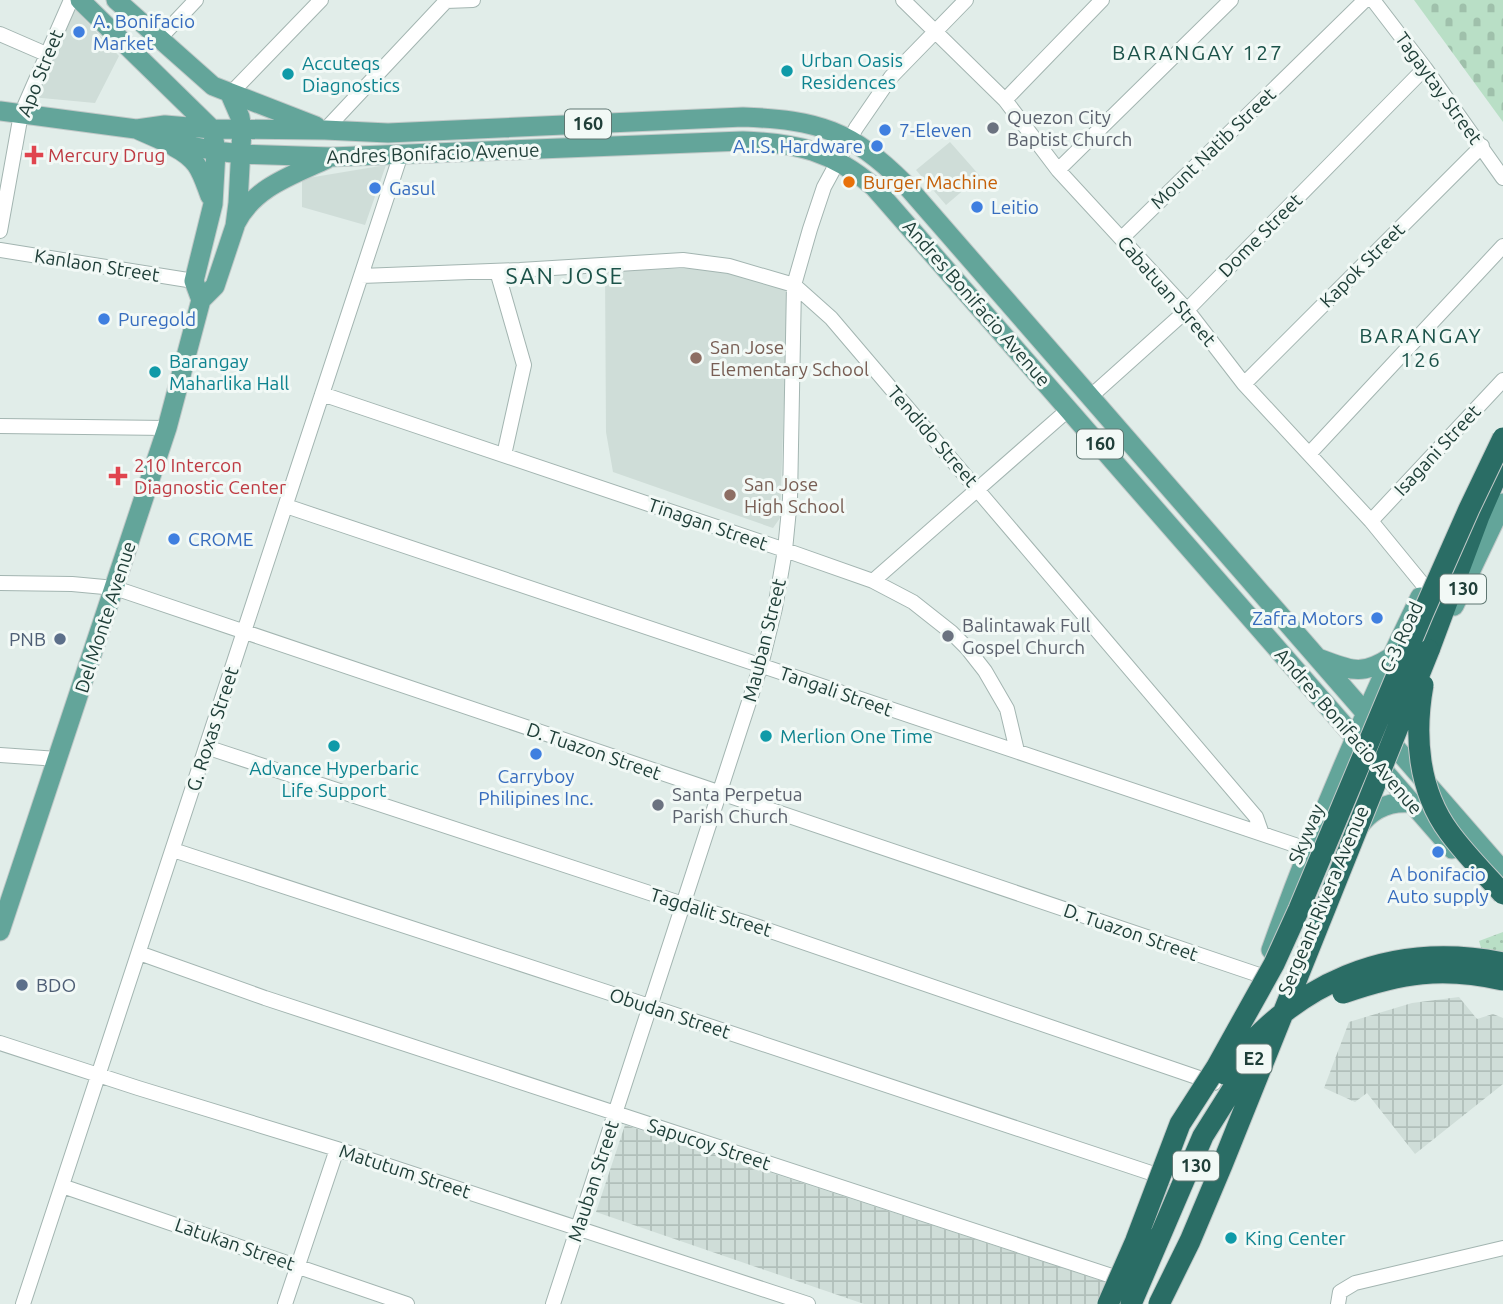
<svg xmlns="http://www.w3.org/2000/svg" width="1503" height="1304" font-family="Ubuntu,sans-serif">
	<defs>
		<pattern id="industrial-grid" width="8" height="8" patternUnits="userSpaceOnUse" patternTransform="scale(1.75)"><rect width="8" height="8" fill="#cfddd8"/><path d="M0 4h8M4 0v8" fill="none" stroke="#b1bfba"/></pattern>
		<pattern id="green-dots" width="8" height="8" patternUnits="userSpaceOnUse" patternTransform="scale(1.75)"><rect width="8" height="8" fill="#b9dfc6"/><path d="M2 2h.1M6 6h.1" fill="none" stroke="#9fc0ab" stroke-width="1.8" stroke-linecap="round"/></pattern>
		<pattern id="cemetery-stones" width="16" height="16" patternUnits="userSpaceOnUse" patternTransform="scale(1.75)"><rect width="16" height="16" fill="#b9dfc6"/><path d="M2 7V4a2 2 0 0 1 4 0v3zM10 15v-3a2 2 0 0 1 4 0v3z" fill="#9fc0ab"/></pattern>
	</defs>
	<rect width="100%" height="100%" fill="#e1ede9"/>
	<path fill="#cfddd8" d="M74 8 119 56 95 103 31 97Z
		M950 142 980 176 946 205 916 170Z
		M386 165 365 225 302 207V179Z
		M701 268 748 278 788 290 780 518 773 528 613 472 606 432 605 271Z"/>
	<path fill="url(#industrial-grid)" d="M1459 997 1477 1019 1493 1014 1503 1018V1084L1415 1154 1367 1093 1355 1102 1324 1088 1349 1022 1412 1003Z
		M625 1125 1112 1284 1102 1304H864L596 1212Z"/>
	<path fill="url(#green-dots)" d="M1503 932V954L1482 951 1479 941Z"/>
	<path fill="url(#cemetery-stones)" d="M1414 0H1503V122Z"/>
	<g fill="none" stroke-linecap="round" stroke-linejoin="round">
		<defs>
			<path id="minor" d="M903 0 1005 100 1058 170 1187 310 1244 384 1371 521 1425 587
				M1373 0 1425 68 1503 178
				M446 1 473 0
				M0 34 46 54
				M159 39 196 0
				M230 94 321 0
				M1005 100 1102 0
				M325 130 447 0
				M1058 170 1231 0
				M0 231 21 114 71 0
				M1122 238 1365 0
				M0 250 194 281
				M497 271 524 365 504 455
				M361 276 520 270 683 260 729 266 794 285 831 318 1256 817 1262 834
				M1244 384 1482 146
				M322 394 785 550 873 581 913 602 951 632 967 648 985 671 1007 709 1017 751
				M1090 397 1187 310 1425 68
				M0 426 167 428
				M1310 453 1503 246
				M286 506 1307 849
				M1371 521 1503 380
				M873 581 1069 409
				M0 583 72 584 115 588 1262 976
				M206 747 683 904 747 923 1214 1083
				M0 755 58 759
				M173 850 634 1001 1166 1178
				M139 953 265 998 1121 1279
				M0 1043 138 1088 337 1149 808 1304
				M62 1186 407 1304
				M23 1304 401 154
				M285 1304 337 1149
				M553 1304 761 665 775 608 785 550 790 499 794 285 810 229 824 187 856 128 891 77 966 0
				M1338 1304 1340 1292 1355 1283 1503 1248"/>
			<path id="major" d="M80 0 212 129 216 151 213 204 194 281 201 300
				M116 0 213 86 316 126
				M0 111 136 129 161 140 216 151 241 154 331 157 743 141C797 143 832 151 874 187L1452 849
				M137 129 165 125 212 129 325 130 388 133 743 117C818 120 851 130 905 184L1503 871
				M174 147C199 160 201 172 210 196
				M236 223C254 187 293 175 327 159
				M1454 606 1503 503
				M1318 658C1351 670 1360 677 1391 657
				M1358 828C1371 809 1389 801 1411 803
				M0 931 167 428 201 300 215 286 235 226 238 203 242 129 240 117 230 94
				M1271 950C1314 829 1364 713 1420 597"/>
			<path id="highway" d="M1429 650 1479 516 1503 461"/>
		</defs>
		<use href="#minor" stroke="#a3b5b1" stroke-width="16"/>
		<use href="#major" stroke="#c1c9c8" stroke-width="21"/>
		<use href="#highway" stroke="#c1c9c8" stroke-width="23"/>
		<use href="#minor" stroke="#fff" stroke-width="14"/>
		<use href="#major" stroke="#63a59a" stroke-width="19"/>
		<use href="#highway" stroke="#2a6d65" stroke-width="21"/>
		<defs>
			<path id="highway-bridge" d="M1423 685C1414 735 1418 790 1449 832 1465 854 1485 874 1503 894
				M1343 993C1401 973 1442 966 1503 980
				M1224 1074C1293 983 1389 940 1503 963
				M1136 1240 1180 1124 1216 1068 1274 964 1299 909 1423 613 1469 509 1503 438
				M1108 1304 1141 1229
				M1131 1304 1203 1136 1237 1082 1260 1052
				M1159 1304 1190 1241 1222 1165 1429 650"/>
		</defs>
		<use href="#highway-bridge" stroke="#c1c9c8" stroke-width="23" stroke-linecap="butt"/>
		<use href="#highway-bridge" stroke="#2a6d65" stroke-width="21"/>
	</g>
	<g fill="#3f7fe0" stroke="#f2f9f6" stroke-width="2.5">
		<circle cx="79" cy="32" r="7"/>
		<circle cx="885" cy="130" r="7"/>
		<circle cx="877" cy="146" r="7"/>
		<circle cx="375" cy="188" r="7"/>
		<circle cx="977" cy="207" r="7"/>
		<circle cx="104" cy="319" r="7"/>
		<circle cx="174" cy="539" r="7"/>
		<circle cx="1377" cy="618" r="7"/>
		<circle cx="536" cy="754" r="7"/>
		<circle cx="1438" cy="852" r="7"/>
	</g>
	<g fill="#0f9aa8" stroke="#f2f9f6" stroke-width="2.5">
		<circle cx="787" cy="71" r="7"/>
		<circle cx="288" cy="74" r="7"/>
		<circle cx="155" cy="372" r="7"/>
		<circle cx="766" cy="736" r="7"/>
		<circle cx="334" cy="746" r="7"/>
		<circle cx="1231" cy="1238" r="7"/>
	</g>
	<g fill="#6b7280" stroke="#f2f9f6" stroke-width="2.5">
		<circle cx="993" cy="128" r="7"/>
		<circle cx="948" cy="636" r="7"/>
		<circle cx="658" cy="805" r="7"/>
	</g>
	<g fill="#e0444e" stroke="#f2f9f6" stroke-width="2.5">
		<path d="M30.5 144.5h7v7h7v7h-7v7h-7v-7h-7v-7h7z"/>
		<path d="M114.5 465.5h7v7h7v7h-7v7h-7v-7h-7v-7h7z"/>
	</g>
	<circle fill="#e8710a" stroke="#f2f9f6" stroke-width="2.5" cx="849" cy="182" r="7"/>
	<g fill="#8d6e63" stroke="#f2f9f6" stroke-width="2.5">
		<circle cx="696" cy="358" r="7"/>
		<circle cx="730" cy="495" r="7"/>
	</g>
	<g fill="#5c6f8a" stroke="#f2f9f6" stroke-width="2.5">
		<circle cx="60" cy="639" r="7"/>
		<circle cx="22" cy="985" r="7"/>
	</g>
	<g text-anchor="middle" stroke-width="6" stroke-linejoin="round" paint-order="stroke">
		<g fill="#f2f9f6" stroke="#5f7772" stroke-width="2">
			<rect x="565" y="109.5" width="46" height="29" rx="5"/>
			<rect x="1077" y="429.5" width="46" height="29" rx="5"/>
			<rect x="1440" y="574.5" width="46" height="29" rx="5"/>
			<rect x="1236.5" y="1044.5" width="35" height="29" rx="5"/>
			<rect x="1173" y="1151.5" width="46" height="29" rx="5"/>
		</g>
		<g font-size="18" font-weight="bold" fill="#203f39">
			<text x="588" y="130">160</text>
			<text x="1100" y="450">160</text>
			<text x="1463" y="595">130</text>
			<text x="1254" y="1065">E2</text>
			<text x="1196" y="1172">130</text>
		</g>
		<g font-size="19" fill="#366cbe" stroke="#f2f9f6" text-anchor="start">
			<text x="93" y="28">A. Bonifacio<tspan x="93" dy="22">Market</tspan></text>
			<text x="899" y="137">7-Eleven</text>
			<text x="863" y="153" text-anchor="end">A.I.S. Hardware</text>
			<text x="389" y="195">Gasul</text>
			<text x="991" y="214">Leitio</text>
			<text x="118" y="326">Puregold</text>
			<text x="188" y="546">CROME</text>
			<text x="1363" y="625" text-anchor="end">Zafra Motors</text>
			<text x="536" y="783" text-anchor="middle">Carryboy<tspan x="536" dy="22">Philipines Inc.</tspan></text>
			<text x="1438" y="881" text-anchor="middle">A bonifacio<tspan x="1438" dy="22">Auto supply</tspan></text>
		</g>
		<g font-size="19" fill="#0d838f" stroke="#f2f9f6" text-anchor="start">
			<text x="801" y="67">Urban Oasis<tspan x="801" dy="22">Residences</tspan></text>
			<text x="302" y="70">Accuteqs<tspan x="302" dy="22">Diagnostics</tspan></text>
			<text x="169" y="368">Barangay<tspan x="169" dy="22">Maharlika Hall</tspan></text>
			<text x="780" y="743">Merlion One Time</text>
			<text x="334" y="775" text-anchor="middle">Advance Hyperbaric<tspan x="334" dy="22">Life Support</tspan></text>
			<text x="1245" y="1245">King Center</text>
		</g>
		<g font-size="19" fill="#203f39" stroke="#f2f9f6">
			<text transform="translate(40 73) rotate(-68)" y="7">Apo Street</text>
			<text transform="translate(1439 88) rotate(54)" y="7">Tagaytay Street</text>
			<text transform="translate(1213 148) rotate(-44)" y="7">Mount Natib Street</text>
			<text transform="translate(433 153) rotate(-2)" y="7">Andres Bonifacio Avenue</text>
			<text transform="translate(1260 235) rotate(-45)" y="7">Dome Street</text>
			<text transform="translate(97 265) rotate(9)" y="7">Kanlaon Street</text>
			<text transform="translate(1362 265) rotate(-45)" y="7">Kapok Street</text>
			<text transform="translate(1167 291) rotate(49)" y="7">Cabatuan Street</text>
			<text transform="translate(977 303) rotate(49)" y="7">Andres Bonifacio Avenue</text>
			<text transform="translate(933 436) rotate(49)" y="7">Tendido Street</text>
			<text transform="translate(1437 450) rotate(-47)" y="7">Isagani Street</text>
			<text transform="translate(708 524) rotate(19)" y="7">Tinagan Street</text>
			<text transform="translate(105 617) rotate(-72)" y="7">Del Monte Avenue</text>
			<text transform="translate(1401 637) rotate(-65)" y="7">C-3 Road</text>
			<text transform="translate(764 640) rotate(-76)" y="7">Mauban Street</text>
			<text transform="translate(836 691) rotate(19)" y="7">Tangali Street</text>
			<text transform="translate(212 729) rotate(-72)" y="7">G. Roxas Street</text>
			<text transform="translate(1349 731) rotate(49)" y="7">Andres Bonifacio Avenue</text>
			<text transform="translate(594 751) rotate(19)" y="7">D. Tuazon Street</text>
			<text transform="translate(1306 834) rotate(-67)" y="7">Skyway</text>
			<text transform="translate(1323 900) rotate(-67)" y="7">Sergeant Rivera Avenue</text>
			<text transform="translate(711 912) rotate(17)" y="7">Tagdalit Street</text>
			<text transform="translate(1131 932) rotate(19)" y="7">D. Tuazon Street</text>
			<text transform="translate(670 1013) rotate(18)" y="7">Obudan Street</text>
			<text transform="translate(709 1144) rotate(18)" y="7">Sapucoy Street</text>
			<text transform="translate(405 1171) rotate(18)" y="7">Matutum Street</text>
			<text transform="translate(593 1181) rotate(-72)" y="7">Mauban Street</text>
			<text transform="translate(235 1244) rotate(19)" y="7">Latukan Street</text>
		</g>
		<g font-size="19" fill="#5b616d" stroke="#f2f9f6" text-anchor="start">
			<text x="1007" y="124">Quezon City<tspan x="1007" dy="22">Baptist Church</tspan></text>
			<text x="962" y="632">Balintawak Full<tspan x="962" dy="22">Gospel Church</tspan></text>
			<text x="672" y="801">Santa Perpetua<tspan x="672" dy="22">Parish Church</tspan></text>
		</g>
		<g font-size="19" fill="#be3a42" stroke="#f2f9f6" text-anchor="start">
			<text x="48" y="162">Mercury Drug</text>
			<text x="134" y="472">210 Intercon<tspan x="134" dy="22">Diagnostic Center</tspan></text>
		</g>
		<g font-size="19" fill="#c56008" stroke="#f2f9f6" text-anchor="start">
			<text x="863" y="189">Burger Machine</text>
		</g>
		<g font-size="19" fill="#785e54" stroke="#f2f9f6" text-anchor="start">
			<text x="710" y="354">San Jose<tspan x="710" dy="22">Elementary School</tspan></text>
			<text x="744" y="491">San Jose<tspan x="744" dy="22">High School</tspan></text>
		</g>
		<g font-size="19" fill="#4e5e75" stroke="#f2f9f6" text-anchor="end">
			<text x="46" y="646">PNB</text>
			<text x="36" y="992" text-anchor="start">BDO</text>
		</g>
		<g font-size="21" letter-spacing="2" fill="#1b5249" stroke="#f2f9f6">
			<text x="1198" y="60">BARANGAY 127</text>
			<text x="1421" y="343">BARANGAY<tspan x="1421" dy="24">126</tspan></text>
		</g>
		<g font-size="23" letter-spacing="2" fill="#1b5249" stroke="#f2f9f6">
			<text x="565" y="284">SAN JOSE</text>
		</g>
	</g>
</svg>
